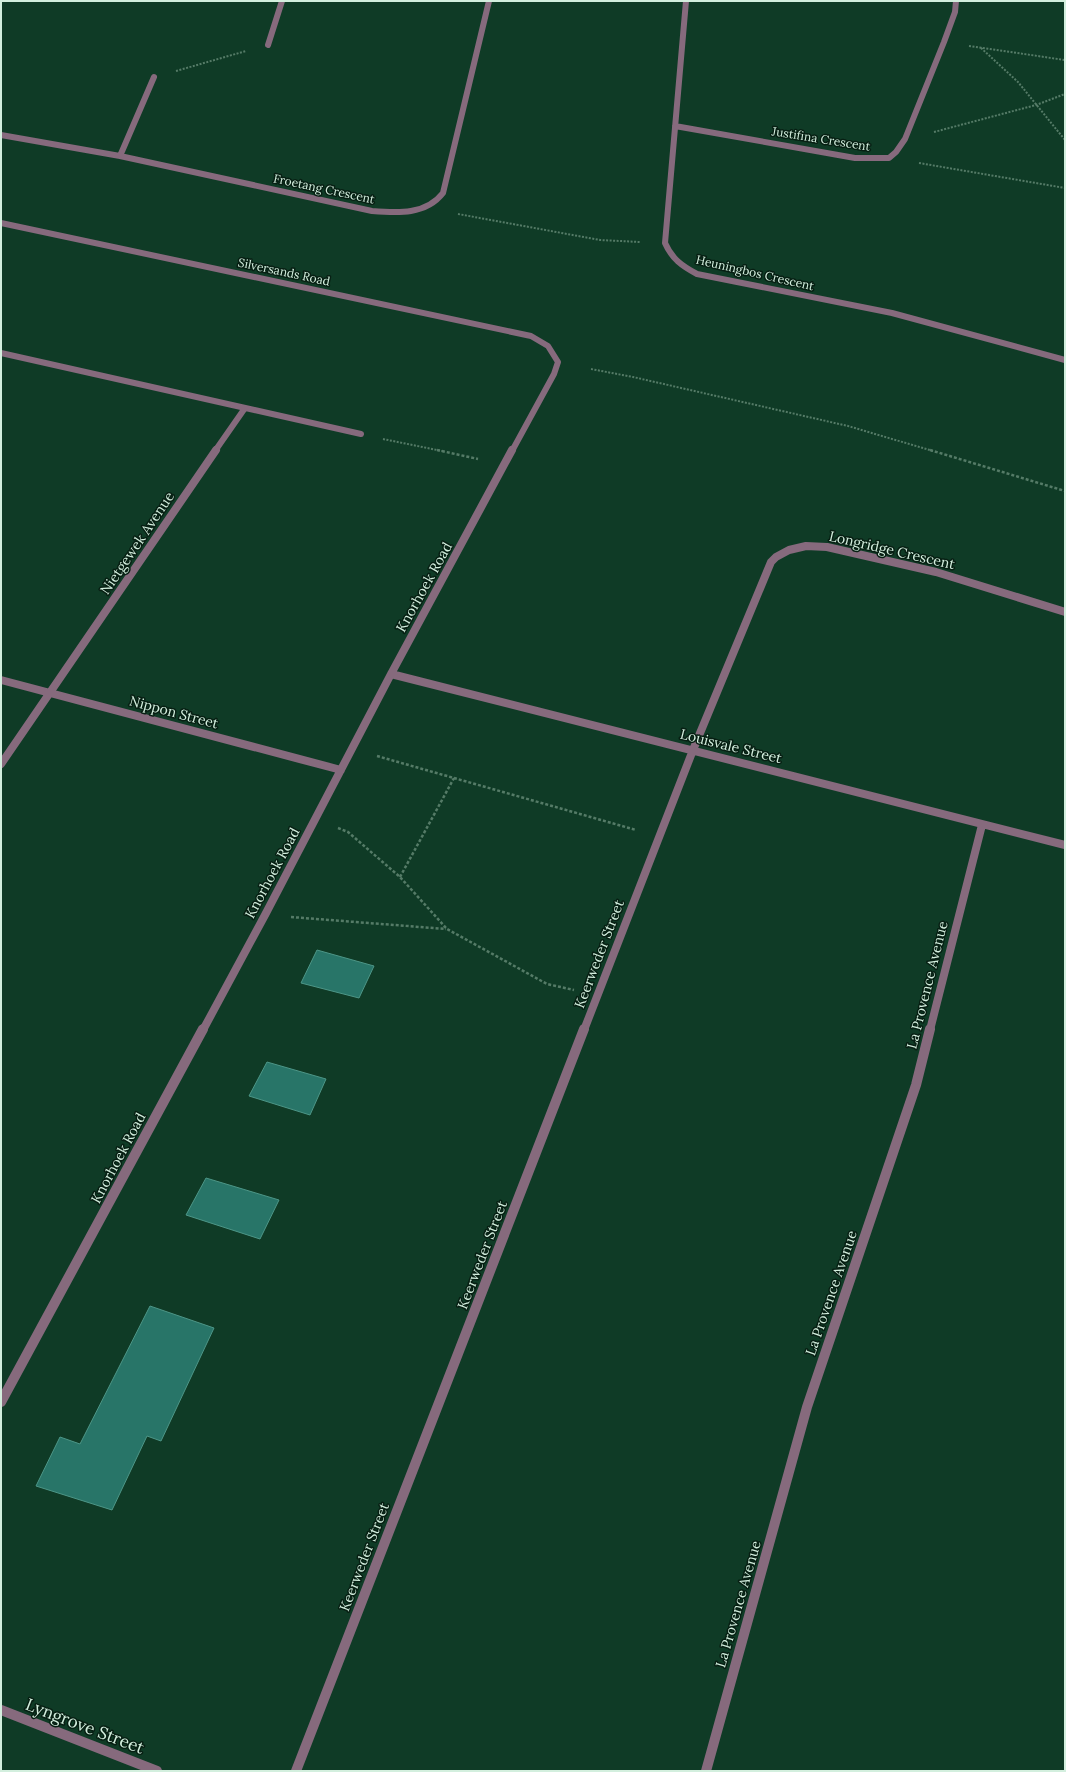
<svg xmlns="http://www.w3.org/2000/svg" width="1066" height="1772" font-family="Lora,serif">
	<rect width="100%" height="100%" fill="#0f3b26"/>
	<path fill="#287568" stroke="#4d9687" d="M317 950 374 966 359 998 301 983Z
		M267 1062 326 1079 310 1115 249 1096Z
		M206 1178 279 1200 260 1239 186 1215Z
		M150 1306 214 1328 161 1441 147 1436 112 1510 36 1486 60 1437 80 1444Z"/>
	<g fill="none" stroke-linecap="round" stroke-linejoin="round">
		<path stroke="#557b67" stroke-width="2" stroke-dasharray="2 1.5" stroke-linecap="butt" d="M969 46 1065 60
			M981 48 1018 82 1065 140
			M176 71 246 51
			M934 132 1036 105 1065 94
			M919 163 1065 188
			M458 214 600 240 640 242
			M591 369 633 377 848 426 933 451
			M383 439 442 451"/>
		<path stroke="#557b67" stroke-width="2.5" stroke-dasharray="3 2" stroke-linecap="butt" d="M437 450 478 459
			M930 450 1065 491
			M377 756 636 830
			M338 828 348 832 400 877 447 929 547 984 574 990
			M400 877 454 778
			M291 917 446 929"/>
		<path stroke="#866a7d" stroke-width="6" d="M686 1 665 243C672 259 682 266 697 274L892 313 1065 360
			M268 45 282 1
			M675 126 855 158H889L896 152 905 139 944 42 955 12 956 1
			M1 135 120 156 372 211C398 213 426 215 443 193L489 1
			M120 156 154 77
			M1 223 531 336 548 346 558 362 554 374 512 451
			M1 353 361 434
			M215 451 245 408"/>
		<path stroke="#866a7d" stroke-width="8" d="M391 674 1065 845
			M1 680 341 770
			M1 764 216 450
			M203 1030 265 915 391 674 512 450
			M584 1030 693 750 771 562 776 557 789 550 806 546 827 547 936 572 1065 612
			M930 1030 982 825"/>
		<path stroke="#866a7d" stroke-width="10" d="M1 1402 203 1029
			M1 1710 157 1771
			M296 1771 584 1029
			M706 1771 807 1407 916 1085 930 1029"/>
	</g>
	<g text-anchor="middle" stroke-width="3" stroke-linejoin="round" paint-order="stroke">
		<g font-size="12" fill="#d3efde" stroke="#071f13">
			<text transform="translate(821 139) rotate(9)" y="4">Justifina Crescent</text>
			<text transform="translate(324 189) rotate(12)" y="4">Froetang Crescent</text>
			<text transform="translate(284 272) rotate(12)" y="4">Silversands Road</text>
			<text transform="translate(755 273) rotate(13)" y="4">Heuningbos Crescent</text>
		</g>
		<g font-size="14" fill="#d3efde" stroke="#071f13">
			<text transform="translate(137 543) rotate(-56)" y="5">Nietgewek Avenue</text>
			<text transform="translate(892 550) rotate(13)" y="5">Longridge Crescent</text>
			<text transform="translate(424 587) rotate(-61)" y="5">Knorhoek Road</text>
			<text transform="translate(174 712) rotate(15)" y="5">Nippon Street</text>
			<text transform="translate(731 746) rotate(14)" y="5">Louisvale Street</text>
			<text transform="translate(272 873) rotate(-62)" y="5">Knorhoek Road</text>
			<text transform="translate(599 954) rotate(-69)" y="5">Keerweder Street</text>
			<text transform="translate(927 985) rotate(-76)" y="5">La Provence Avenue</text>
			<text transform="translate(118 1158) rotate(-62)" y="5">Knorhoek Road</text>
			<text transform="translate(482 1255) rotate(-69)" y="5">Keerweder Street</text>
			<text transform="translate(831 1293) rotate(-71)" y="5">La Provence Avenue</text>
			<text transform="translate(364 1557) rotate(-69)" y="5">Keerweder Street</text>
			<text transform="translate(738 1604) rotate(-74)" y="5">La Provence Avenue</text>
		</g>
		<g font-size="17" fill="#d3efde" stroke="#071f13">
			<text transform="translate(85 1726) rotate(21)" y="6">Lyngrove Street</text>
		</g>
	</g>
	<rect width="1066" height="1772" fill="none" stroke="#d3efde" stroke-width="4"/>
</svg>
